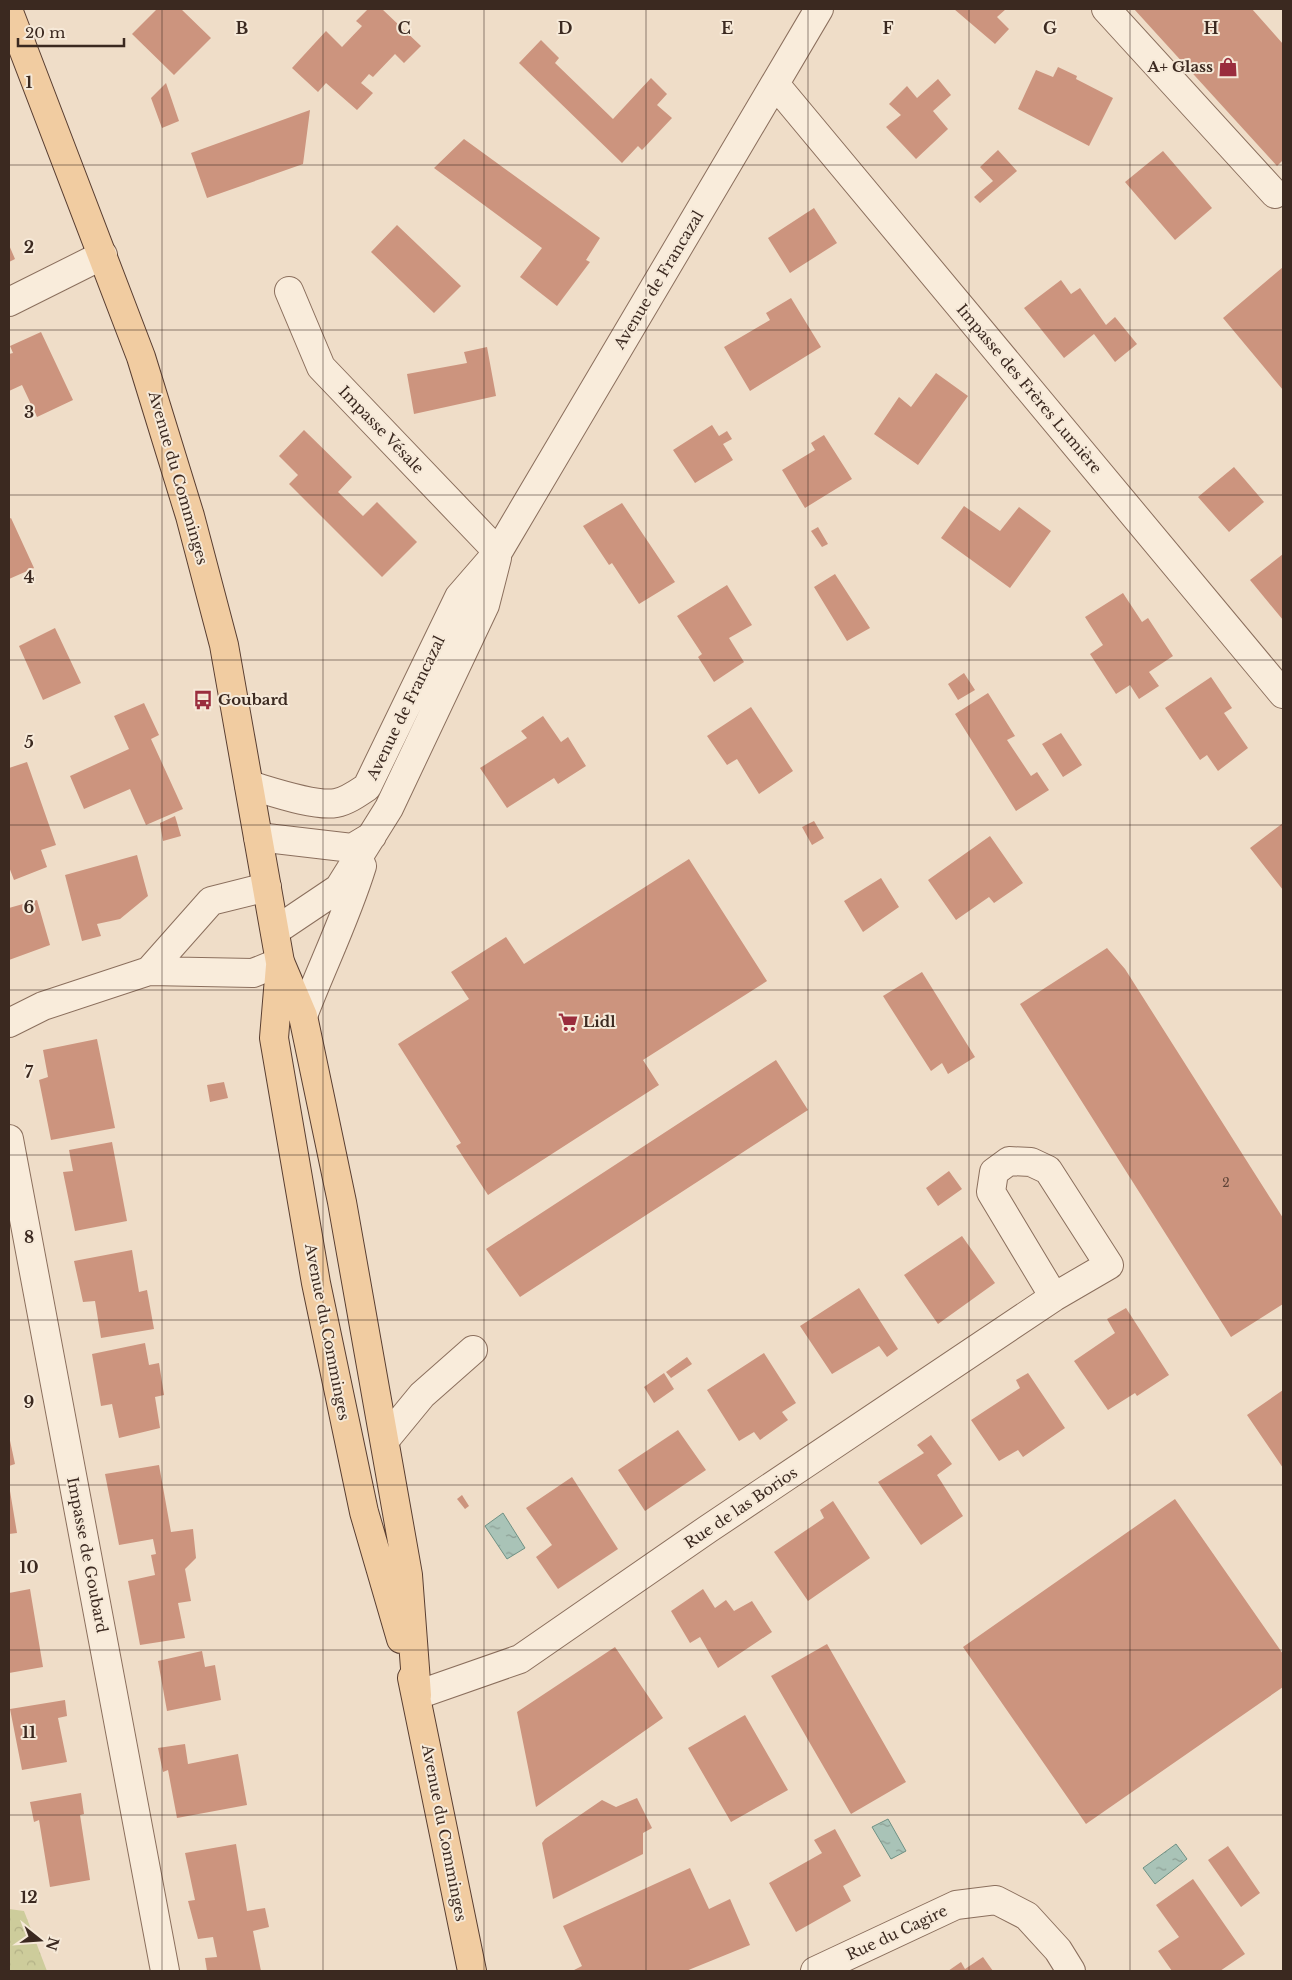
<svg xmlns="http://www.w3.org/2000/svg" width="1292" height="1980" font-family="'Libre Baskerville',serif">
	<defs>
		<pattern id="forest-crowns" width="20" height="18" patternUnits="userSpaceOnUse" patternTransform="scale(1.25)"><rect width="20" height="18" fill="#cdcc9b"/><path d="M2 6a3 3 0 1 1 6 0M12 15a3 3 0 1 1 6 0" fill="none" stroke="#b1af85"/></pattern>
		<pattern id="water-ripples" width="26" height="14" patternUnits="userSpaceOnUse" patternTransform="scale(1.25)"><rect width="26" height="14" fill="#a9c3b7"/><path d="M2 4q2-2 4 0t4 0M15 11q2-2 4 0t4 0" fill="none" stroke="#8b9e94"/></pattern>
	</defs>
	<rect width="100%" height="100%" fill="#efddc8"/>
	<path fill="url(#forest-crowns)" d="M9 1909 24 1911 47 1971H9Z"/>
	<path fill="url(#water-ripples)" stroke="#6f9184" d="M503 1513 525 1548 507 1559 485 1526Z
		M888 1819 906 1851 891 1859 872 1827Z
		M1176 1844 1187 1859 1155 1884 1143 1868Z"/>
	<path fill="#cc947e" d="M157 9H181L211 38 174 75 132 34Z
		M368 9H382L421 46 404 63 395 54 373 77 369 74 361 83 373 93 357 110 326 83 318 92 292 68 326 31 342 47 362 26 356 21Z
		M954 9H1006L997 17 1009 29 995 44Z
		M1134 9H1252L1283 44V160L1277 166Z
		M541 40 559 58 555 63 613 119 651 78 667 94 657 105 672 118 642 150 638 146 622 163 519 63Z
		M1058 67 1077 76 1076 79 1113 98 1089 146 1018 109 1036 70 1053 77Z
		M938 79 951 95 933 111 948 129 916 159 886 127 901 115 889 104 907 86 917 98Z
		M166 83 179 121 162 128 151 98Z
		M310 110 303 164 207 198 191 153Z
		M464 139 600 238 586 260 590 262 557 306 520 277 542 248 434 168Z
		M998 150 1017 171 980 203 974 197 993 181 980 167Z
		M1163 151 1212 208 1175 240 1125 182Z
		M814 208 837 243 790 273 768 238Z
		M397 225 461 286 434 313 371 252Z
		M9 245 15 259 9 262Z
		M1283 267V390L1223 318Z
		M1061 280 1071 294 1080 288 1106 325 1115 317 1137 344 1115 362 1094 334 1064 358 1024 308Z
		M791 298 821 347 750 391 724 347 770 320 766 313Z
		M41 332 73 400 37 417 22 385 9 391V354L13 353 10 346Z
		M487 347 496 396 414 414 407 374 467 363 464 352Z
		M936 373 968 396 918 465 874 434 899 397 911 407Z
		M712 425 719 436 727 431 732 439 723 444 733 460 695 483 673 450Z
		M304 430 352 477 338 492 363 516 377 502 417 542 382 577 289 484 298 475 279 456Z
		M824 435 852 479 805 508 782 470 815 450 811 443Z
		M1234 467 1264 502 1229 532 1198 497Z
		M622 503 675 582 639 604 612 563 609 565 583 526Z
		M964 506 1000 531 1019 507 1051 531 1010 588 941 538Z
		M11 518 34 568 9 579V519Z
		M818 527 828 544 822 547 811 531Z
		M1283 554V620L1250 580Z
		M835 574 870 628 847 641 814 587Z
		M727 585 752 625 729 638 744 662 714 682 698 657 702 654 677 616Z
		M1123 593 1142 622 1148 618 1173 656 1149 672 1159 686 1139 699 1130 685 1116 694 1090 654 1103 645 1085 617Z
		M55 628 81 683 43 700 19 646Z
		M964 673 975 690 958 700 948 684Z
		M1211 677 1232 708 1224 713 1248 748 1218 771 1207 755 1200 760 1165 708Z
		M988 693 1015 736 1007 740 1031 776 1037 772 1049 790 1016 811 955 714Z
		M144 703 159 735 151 739 183 809 146 825 130 789 84 809 70 776 129 749 114 716Z
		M751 707 793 771 759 794 737 759 727 765 707 736Z
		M543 716 561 742 568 737 586 766 558 784 554 778 507 808 480 768 527 738 521 731Z
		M1061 733 1082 765 1063 777 1042 744Z
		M27 762 56 845 41 850 47 867 14 880 9 867V768Z
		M175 816 181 836 163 841 160 823Z
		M814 821 824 838 812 845 802 827Z
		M1283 823V890L1250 848Z
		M990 836 1023 883 994 903 989 897 956 920 928 880Z
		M137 855 148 896 120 919 97 924 101 936 82 941 65 875Z
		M689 859 767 981 643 1060 659 1085 488 1195 456 1146 461 1143 398 1044 469 999 451 972 506 937 524 964Z
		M881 878 899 907 863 932 844 901Z
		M37 900 50 945 9 960V908Z
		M1107 948 1125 969 1283 1218V1304L1231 1337 1020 1004Z
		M922 972 975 1057 948 1074 942 1063 931 1071 883 996Z
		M97 1039 115 1128 51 1140 39 1080 48 1077 43 1050Z
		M776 1060 808 1110 520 1297 486 1249Z
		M224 1082 228 1098 210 1102 207 1085Z
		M112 1142 127 1221 75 1231 63 1172 73 1171 69 1150Z
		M949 1171 962 1189 938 1206 926 1188Z
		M962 1236 995 1283 938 1324 904 1275Z
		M132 1250 139 1292 147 1290 154 1329 101 1338 95 1301 83 1302 74 1261Z
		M859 1288 898 1349 887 1357 879 1346 832 1374 800 1326Z
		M1126 1308 1169 1375 1137 1396 1135 1393 1108 1410 1074 1361 1115 1333 1107 1319Z
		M145 1343 149 1365 159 1363 164 1395 155 1397 160 1428 119 1438 112 1404 101 1406 92 1354Z
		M764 1353 796 1403 782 1412 788 1420 760 1440 754 1432 739 1441 707 1390Z
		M687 1357 692 1364 671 1378 666 1372Z
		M664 1373 674 1389 654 1403 644 1387Z
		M1028 1373 1065 1428 1023 1457 1018 1450 999 1461 971 1420 1020 1388 1016 1380Z
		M1283 1390V1468L1247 1415Z
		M678 1430 706 1470 645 1511 618 1470Z
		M931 1435 952 1464 937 1475 963 1516 921 1545 878 1482 924 1453 917 1445Z
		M9 1436 15 1464 9 1466Z
		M159 1465 171 1532 193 1529 196 1558 185 1569 191 1601 178 1603 185 1638 140 1645 128 1581 155 1575 151 1555 156 1554 153 1539 119 1545 105 1474Z
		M572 1477 618 1549 558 1589 536 1557 552 1545 526 1508Z
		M9 1485 17 1533 9 1534Z
		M462 1495 469 1506 465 1509 457 1499Z
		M1175 1499 1283 1654V1687L1086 1824 963 1647Z
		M833 1501 870 1558 808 1601 774 1552 824 1518 820 1510Z
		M30 1589 43 1667 9 1673V1593Z
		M703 1589 715 1608 726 1600 734 1611 752 1601 772 1632 718 1668 700 1637 690 1643 671 1611Z
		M827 1644 906 1782 851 1814 771 1676Z
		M615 1647 663 1718 536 1807 517 1712Z
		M202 1651 205 1667 215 1665 221 1700 167 1711 158 1661Z
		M65 1700 67 1716 58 1718 67 1762 22 1770 10 1709Z
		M745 1715 788 1790 731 1822 688 1748Z
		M185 1744 188 1764 238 1754 247 1805 177 1818 168 1770 163 1772 158 1748Z
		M81 1793 84 1814 80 1815 90 1880 50 1887 39 1820 34 1822 30 1802Z
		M637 1798 652 1828 643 1833V1854L553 1899 542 1843 545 1839 602 1800 616 1807Z
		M835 1829 861 1876 843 1886 851 1901 796 1932 769 1883 822 1853 814 1840Z
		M236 1844 247 1911 265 1908 269 1927 253 1931 261 1971H207L205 1958 217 1957 213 1937 198 1939 188 1901 195 1900 185 1853Z
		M1228 1846 1260 1893 1241 1907 1208 1860Z
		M690 1868 709 1909 730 1899 750 1945 686 1971H572L582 1966 563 1926Z
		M1193 1879 1245 1954 1220 1971H1172L1158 1951 1179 1937 1156 1905Z
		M983 1957 993 1971H948L961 1962 965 1969Z"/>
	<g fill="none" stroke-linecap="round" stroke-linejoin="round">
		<defs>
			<path id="minor" d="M1106 9 1275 194
				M775 84 1283 694
				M289 291 321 367 498 552
				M9 302 103 255
				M249 785C270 791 315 807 336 803 347 801 358 793 367 787L459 597 498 552 819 9
				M258 837 352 848 372 836
				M275 931 339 888 389 808 485 605 497 558
				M149 971 211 901 267 887
				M303 1016C322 966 346 918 362 866
				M9 1023 43 1006 149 971 253 973 280 962
				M9 1139 165 1971
				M385 1440 422 1395 473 1350
				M417 1695 520 1659 708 1529 1054 1297 1109 1265 1048 1170 1031 1162 1009 1161 994 1172 991 1192 1054 1297
				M815 1971 956 1905 996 1900 1027 1916 1058 1950 1071 1971"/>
			<path id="major" d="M9 12 141 357 190 516 224 645 280 962 303 1016 342 1202 408 1575 417 1695
				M280 966 274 1038 316 1283 364 1512 401 1639
				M412 1678 472 1971"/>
		</defs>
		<use href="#minor" stroke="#8b6f5d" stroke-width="30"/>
		<use href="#major" stroke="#593e31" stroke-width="30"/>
		<use href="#minor" stroke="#f9ecdb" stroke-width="28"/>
		<use href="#major" stroke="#f1cca1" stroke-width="28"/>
	</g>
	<path fill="none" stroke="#3b2920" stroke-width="1" stroke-opacity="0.55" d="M162 9V1971M323 9V1971M484 9V1971M646 9V1971M808 9V1971M969 9V1971M1130 9V1971M9 165H1283M9 330H1283M9 495H1283M9 660H1283M9 825H1283M9 990H1283M9 1155H1283M9 1320H1283M9 1485H1283M9 1650H1283M9 1815H1283"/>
	<defs>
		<symbol id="shop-bare" viewBox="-9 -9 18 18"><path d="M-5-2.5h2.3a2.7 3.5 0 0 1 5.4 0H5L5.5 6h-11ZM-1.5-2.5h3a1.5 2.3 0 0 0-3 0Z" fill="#9a2d3d" stroke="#f6e9d8" stroke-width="2.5" paint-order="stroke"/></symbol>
		<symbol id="bus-bare" viewBox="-9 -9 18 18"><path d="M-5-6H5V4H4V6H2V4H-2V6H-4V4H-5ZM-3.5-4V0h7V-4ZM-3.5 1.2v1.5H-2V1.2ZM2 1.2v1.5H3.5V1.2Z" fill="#9a2d3d" stroke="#f6e9d8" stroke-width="2.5" paint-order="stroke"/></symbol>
		<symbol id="supermarket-bare" viewBox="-9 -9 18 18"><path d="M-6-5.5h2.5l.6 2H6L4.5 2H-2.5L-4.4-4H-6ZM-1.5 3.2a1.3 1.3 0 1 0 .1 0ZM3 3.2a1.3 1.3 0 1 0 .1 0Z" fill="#9a2d3d" stroke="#f6e9d8" stroke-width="2.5" paint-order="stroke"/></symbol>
	</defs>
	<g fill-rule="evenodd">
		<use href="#shop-bare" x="1214" y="53" width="28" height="28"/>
		<use href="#bus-bare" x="189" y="686" width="28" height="28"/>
		<use href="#supermarket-bare" x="554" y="1008" width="28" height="28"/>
	</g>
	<g text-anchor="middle" stroke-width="4" stroke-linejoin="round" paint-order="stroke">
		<g font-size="12" fill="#5f4438">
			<text x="1226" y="1187">2</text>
		</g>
		<g font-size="15" font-weight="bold" fill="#3b2920" stroke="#f6e9d8" text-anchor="start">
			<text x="1213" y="72" text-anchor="end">A+ Glass</text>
			<text x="218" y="705">Goubard</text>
			<text x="583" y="1027">Lidl</text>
		</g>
		<g font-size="15" fill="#3b2920" stroke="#f6e9d8">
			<text transform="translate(659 280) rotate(-59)" y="5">Avenue de Francazal</text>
			<text transform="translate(1029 389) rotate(50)" y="5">Impasse des Frères Lumière</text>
			<text transform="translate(381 430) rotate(46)" y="5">Impasse Vésale</text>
			<text transform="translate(178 478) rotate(74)" y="5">Avenue du Comminges</text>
			<text transform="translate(406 708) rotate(-64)" y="5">Avenue de Francazal</text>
			<text transform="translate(327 1332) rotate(79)" y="5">Avenue du Comminges</text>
			<text transform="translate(741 1508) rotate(-34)" y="5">Rue de las Borios</text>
			<text transform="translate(87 1555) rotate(79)" y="5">Impasse de Goubard</text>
			<text transform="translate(444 1833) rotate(79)" y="5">Avenue du Comminges</text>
			<text transform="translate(897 1933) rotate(-25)" y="5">Rue du Cagire</text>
		</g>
	</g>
	<g font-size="16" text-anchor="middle" font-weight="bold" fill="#3b2920" stroke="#f6e9d8" stroke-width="4" stroke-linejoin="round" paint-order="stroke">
		<text x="242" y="34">B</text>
		<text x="404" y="34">C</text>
		<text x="565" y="34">D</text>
		<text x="727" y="34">E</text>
		<text x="888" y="34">F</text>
		<text x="1050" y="34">G</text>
		<text x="1211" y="34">H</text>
		<text x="29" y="88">1</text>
		<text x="29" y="253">2</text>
		<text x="29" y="418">3</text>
		<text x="29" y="583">4</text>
		<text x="29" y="748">5</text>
		<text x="29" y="913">6</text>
		<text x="29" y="1078">7</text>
		<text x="29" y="1243">8</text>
		<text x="29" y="1408">9</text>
		<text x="29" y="1573">10</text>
		<text x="29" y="1738">11</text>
		<text x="29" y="1903">12</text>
	</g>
	<rect width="1292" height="1980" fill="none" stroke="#3b2920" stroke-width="20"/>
	<g transform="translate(40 1940) rotate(107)" stroke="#f6e9d8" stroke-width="4" paint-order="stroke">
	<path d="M0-4L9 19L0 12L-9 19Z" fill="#3b2920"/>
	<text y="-8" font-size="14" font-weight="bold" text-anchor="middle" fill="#3b2920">N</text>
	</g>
	<path d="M18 38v8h106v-8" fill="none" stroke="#3b2920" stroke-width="2.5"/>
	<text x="25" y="38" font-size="15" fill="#3b2920" stroke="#f6e9d8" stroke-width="4" paint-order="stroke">20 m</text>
</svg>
